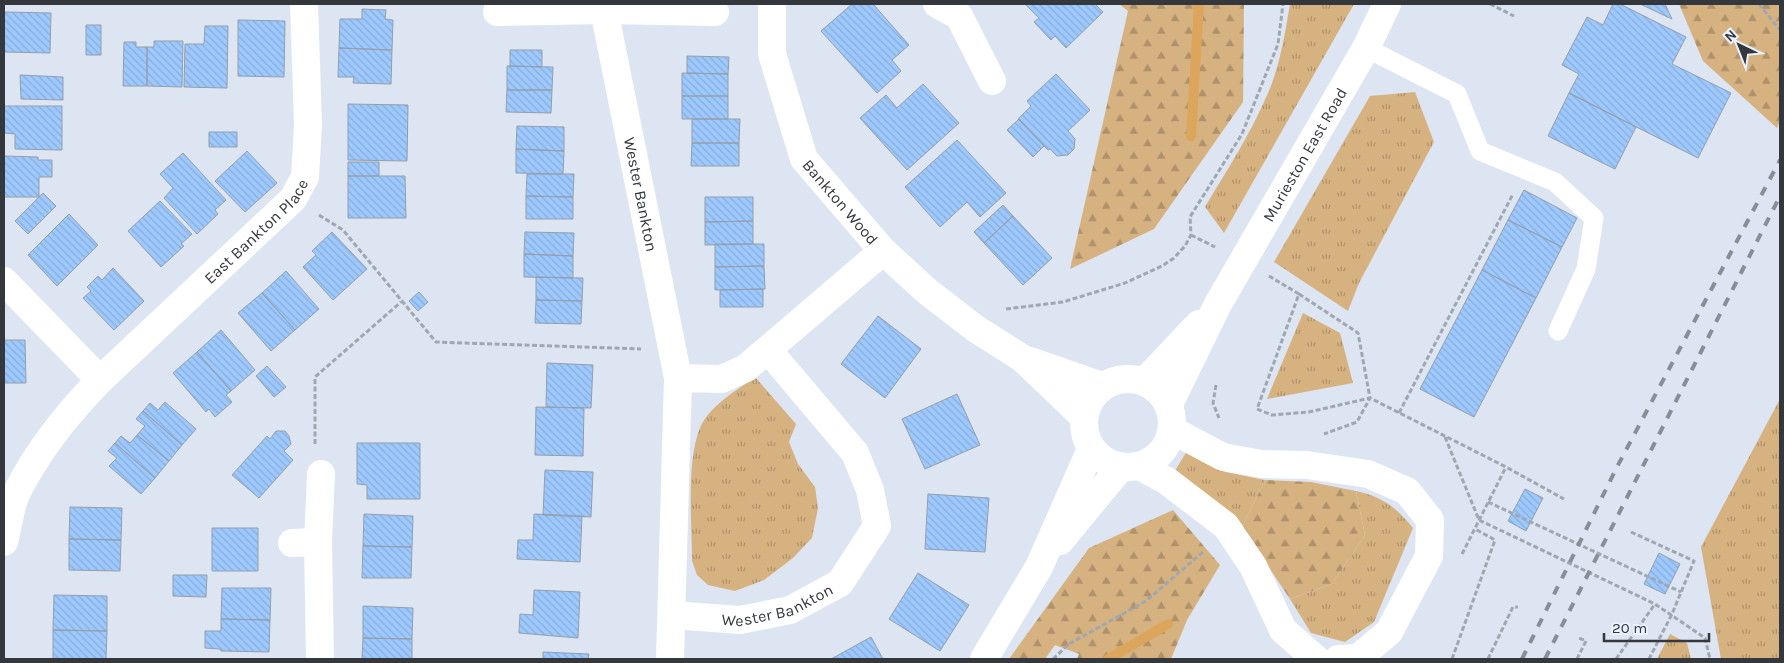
<svg xmlns="http://www.w3.org/2000/svg" width="1784" height="663" font-family="Karla,sans-serif">
	<defs>
		<pattern id="grass-tufts" width="24" height="20" patternUnits="userSpaceOnUse" patternTransform="scale(1.25)"><rect width="24" height="20" fill="#d7b281"/><path d="M3 7l-1-3M5 7V3M7 7l1-3M15 17l-1-3M17 17v-4M19 17l1-3" fill="none" stroke="#af926b"/></pattern>
		<pattern id="forest-firs" width="22" height="20" patternUnits="userSpaceOnUse" patternTransform="scale(1.25)"><rect width="22" height="20" fill="#d7b281"/><path d="M5 1l3.5 6h-7zM16 11l3.5 6h-7z" fill="#af926b"/></pattern>
		<pattern id="building-back-hatch" width="6" height="6" patternUnits="userSpaceOnUse" patternTransform="scale(1.25)"><rect width="6" height="6" fill="#9dc9ff"/><path d="M-1 5l2 2M0 0l6 6M5-1l2 2" fill="none" stroke="#88addb"/></pattern>
	</defs>
	<rect width="100%" height="100%" fill="#dce5f1"/>
	<path fill="url(#grass-tufts)" d="M1290 4H1354L1224 233 1205 207C1227 170 1251 133 1268 93 1280 66 1285 33 1290 4Z
		M1415 92 1434 142 1359 283 1348 311 1274 262 1370 96Z
		M1303 313 1340 333 1353 383 1267 399Z
		M755 377 796 424 789 442 798 464 815 487 818 508 812 538 793 558 764 580 735 591 708 585 697 575 692 561C692 524 686 461 700 428 710 405 736 391 755 377Z
		M1780 399V659H1721L1701 547Z
		M1187 451 1226 472 1265 480 1242 527 1173 474Z
		M1356 491C1383 497 1396 507 1413 528L1374 622 1345 642 1311 633 1290 599 1332 584 1365 535Z
		M1670 634 1687 643 1691 659H1657Z"/>
	<path fill="url(#forest-firs)" d="M1119 4H1244L1243 102 1154 229 1070 269 1128 11Z
		M1679 4H1780V121L1777 128 1703 61Z
		M1265 480 1311 482 1356 491 1365 535 1332 584 1290 599 1242 527Z
		M1173 510 1220 565 1187 620 1171 659H1077L1079 654 1055 645 1045 659H1009L1089 548Z"/>
	<g fill="none" stroke-linecap="round" stroke-linejoin="round">
		<path stroke="#dba65c" stroke-width="10" d="M1191 136 1199 4
			M1108 659 1168 624"/>
	</g>
	<path fill="url(#building-back-hatch)" stroke="#959ea9" d="M852 4H873L909 45 892 60 901 71 877 93 821 31Z
		M1025 4H1095L1103 12 1066 48 1055 36 1051 40 1034 22 1039 18Z
		M1613 4H1620L1686 37 1672 64 1731 93 1698 158 1569 93 1579 74 1562 65 1587 17 1603 25Z
		M1640 4H1665L1672 19Z
		M362 9 386 10 385 19 393 20 392 50 339 48 340 19H362Z
		M4 12 51 13 50 53 4 52Z
		M238 20 285 21 284 77 238 76Z
		M86 25H101V55H86Z
		M205 26H228L227 88 184 87 185 44H204Z
		M154 41H183L182 87 147 86V47H154Z
		M124 42H136V47H147V86H123Z
		M339 48 392 50 391 84 353 83 354 77H338Z
		M510 50H542V67L510 66Z
		M687 56 729 57 728 74 687 73Z
		M507 66 553 67 552 90H507Z
		M682 73 728 74V96H682Z
		M1056 74 1090 110 1068 131 1075 139 1074 149 1068 155 1057 156 1050 149 1048 150 1018 119 1031 106 1027 101Z
		M20 75 63 77V100L21 99Z
		M923 84 959 123 907 170 860 118 886 95 897 108Z
		M507 90H552L551 113 506 112Z
		M1569 93 1636 127 1615 169 1548 136Z
		M682 96H728V119H682Z
		M348 104 408 105 407 161 348 160Z
		M4 106H62V150L15 149V134L4 133Z
		M692 119H740L739 143H692Z
		M1019 119 1044 146 1033 157 1007 130Z
		M517 126 564 127V151L516 149Z
		M209 132H237V147H209Z
		M957 140 1006 193 980 217 967 202 940 227 905 187Z
		M692 143H739V166H691Z
		M516 149 564 151 563 174 516 173Z
		M247 151 277 183 245 212 215 181Z
		M183 153 226 200 215 210 218 214 197 234 164 198 173 188 160 174Z
		M4 156 38 157V160H52V177H39V197H4Z
		M348 162H379V176H348Z
		M527 174H574L573 197 526 196Z
		M348 176H405L406 218H348Z
		M1524 190 1577 218 1562 247 1508 220Z
		M43 193 56 206 28 234 15 221Z
		M526 196 573 197V219H526Z
		M705 197H753V221L705 222Z
		M160 201 192 234 181 244 184 246 161 267 128 231Z
		M1003 205 1013 216 984 243 974 232Z
		M69 214 98 245 57 286 28 255Z
		M1013 216 1052 258 1023 285 984 243Z
		M1508 220 1562 247 1536 298 1482 270Z
		M753 221V244L705 245V222Z
		M332 232 367 269 333 300 303 267 316 255 312 251Z
		M525 232 574 233 573 256 524 254Z
		M715 244H764V266L715 267Z
		M524 254 573 256V278L524 277Z
		M764 266 765 289 715 290V267Z
		M113 268 144 301 114 330 83 298 91 291 87 287 98 276 102 280Z
		M1482 270 1536 298 1474 417 1420 389Z
		M286 271 319 309 295 330 262 293Z
		M536 277 583 278 582 301 536 300Z
		M763 289V307H720V290Z
		M419 292 428 302 418 311 409 301Z
		M262 293 295 330 271 351 238 313Z
		M536 300 582 301 581 324 535 323Z
		M878 316 921 349 885 398 841 364Z
		M221 330 255 370 231 391 197 352Z
		M4 340H25L26 383H4Z
		M197 352 231 391 226 395 232 402 215 417 209 409 206 412 173 373Z
		M547 363 593 365 591 408 546 407Z
		M267 366 286 387 274 397 256 376Z
		M957 394 980 445 925 469 902 419Z
		M165 402 196 429 182 445 143 411 150 403 158 410Z
		M536 407 584 408 583 456 535 455Z
		M143 411 182 445 169 461 137 435 145 426 136 419Z
		M276 431H285L289 436 291 444 284 451 293 460 259 498 232 475 267 436 270 439Z
		M137 435 169 461 155 478 115 443 121 436 130 443Z
		M115 443 155 478 141 494 109 466 117 458 108 451Z
		M357 443H420V499H367V485L357 484Z
		M545 470 593 472 591 517 543 515Z
		M1525 489 1543 498 1526 531 1508 521Z
		M928 494 989 498 985 552 925 549Z
		M70 507 122 508 121 540 69 539Z
		M364 514 413 516 412 547 363 546Z
		M534 514 582 516 580 562 517 559 518 540H533Z
		M212 528H258V571H212Z
		M69 539 121 540 120 571 69 570Z
		M363 546 412 547 411 578H362Z
		M1659 553 1680 564 1665 594 1644 584Z
		M918 573 969 605 940 651 889 619Z
		M173 575H207L206 597 173 596Z
		M222 588H271L270 620 221 619Z
		M534 590 580 592 578 638 519 633 520 614 533 615Z
		M54 595 107 596V631L53 630Z
		M363 606 413 608 412 639 363 638Z
		M221 619 270 620 269 652 221 651 220 649 205 648V631H221Z
		M53 630 107 631 106 659H53Z
		M871 637 883 659H831Z
		M363 638 412 639V659H362Z
		M543 652 589 654 588 659H543Z"/>
	<g fill="none" stroke-linecap="round" stroke-linejoin="round">
		<path stroke="#9fa7b0" stroke-width="3" stroke-dasharray="5 2.5" stroke-linecap="butt" d="M1490 4 1514 16
			M1759 4 1780 30
			M319 215 343 230 436 342 641 349
			M1191 235 1215 247
			M1269 276 1299 294 1257 409 1272 415 1309 412 1370 398 1506 467 1564 499
			M1299 294 1358 333 1370 398 1357 422 1324 434
			M1006 309 1063 302 1125 283 1162 266 1174 258 1185 246 1191 235 1190 217 1242 134 1278 44 1283 4
			M1216 385 1213 403 1219 418
			M1399 413 1513 194
			M1445 437 1479 520 1655 604 1705 638 1710 659
			M315 444V377L401 302
			M1488 502 1681 592
			M1631 532 1694 561 1672 614 1649 659
			M1462 554 1506 467
			M1053 659 1069 644 1146 601 1204 551
			M1452 659 1495 540 1475 529
			M1488 659 1513 607H1518
			M1577 659 1586 641 1579 638
			M1616 659 1655 604
			M1721 659H1722"/>
		<path stroke="#fff" stroke-width="19" d="M1366 48 1457 94 1480 151 1555 182 1594 218 1586 269 1558 331"/>
		<g stroke="#fff" stroke-width="28">
			<path id="s1" d="M772 4V54L804 159 883 251 928 292 976 329 1022 358 1083 416"/>
			<path d="M937 4 959 16 992 81"/>
			<path d="M604 10 715 12"/>
			<path id="s2" d="M497 12 604 10 678 378"/>
			<path d="M4 281 100 380C67 414 37 451 16 494 10 508 8 527 4 542"/>
			<path d="M1030 361 1102 386"/>
			<path id="s3" d="M100 380 293 199 305 177 308 125 304 4"/>
			<path d="M1172 430 1223 457 1261 464 1307 465 1368 474 1407 491 1430 520 1429 556 1389 632 1358 658 1338 659"/>
			<path d="M1139 466 1167 481 1226 526 1253 566 1283 630 1316 659"/>
			<path d="M292 543 318 542"/>
			<path id="s4" d="M672 615 740 620 790 610 840 583 877 526 870 490 855 453 768 350"/>
			<path d="M320 659 318 542 321 474"/>
			<path d="M670 659 678 378 722 379 746 368 883 251"/>
		</g>
		<g stroke="#fff" stroke-width="28">
			<circle cx="1128" cy="423" r="44"/>
			<path d="M1145 381 1199 324"/>
			<path id="s5" d="M1169 404 1218 304 1366 48 1387 4"/>
			<path d="M1060 541 1121 467"/>
			<path d="M984 659 1039 567 1091 449"/>
		</g>
		<path stroke="#888e96" stroke-width="4" stroke-dasharray="9 9" stroke-linecap="butt" d="M1522 659 1617 467 1780 160
			M1545 659 1780 196"/>
	</g>
	<g text-anchor="middle" stroke-width="5" stroke-linejoin="round" paint-order="stroke">
		<g font-size="16" fill="#34383c" stroke="#e9f2ff">
			<text dy="6" stroke="none"><textPath href="#s5" startOffset="284">Murieston East Road</textPath></text>
			<text dy="6" stroke="none"><textPath href="#s2" startOffset="295">Wester Bankton</textPath></text>
			<text dy="6" stroke="none"><textPath href="#s1" startOffset="216">Bankton Wood</textPath></text>
			<text dy="6" stroke="none"><textPath href="#s3" startOffset="216">East Bankton Place</textPath></text>
			<text dy="6" stroke="none"><textPath href="#s4" startOffset="108">Wester Bankton</textPath></text>
		</g>
	</g>
	<rect width="1784" height="663" fill="none" stroke="#34383c" stroke-width="10"/>
	<g transform="translate(1739 45) rotate(317)" stroke="#e9f2ff" stroke-width="4" paint-order="stroke">
	<path d="M0-4L9 19L0 12L-9 19Z" fill="#34383c"/>
	<text y="-8" font-size="14" font-weight="bold" text-anchor="middle" fill="#34383c">N</text>
	</g>
	<path d="M1604 633v8h105v-8" fill="none" stroke="#34383c" stroke-width="2.5"/>
	<text x="1612" y="633" font-size="15" fill="#34383c" stroke="#e9f2ff" stroke-width="4" paint-order="stroke">20 m</text>
</svg>
